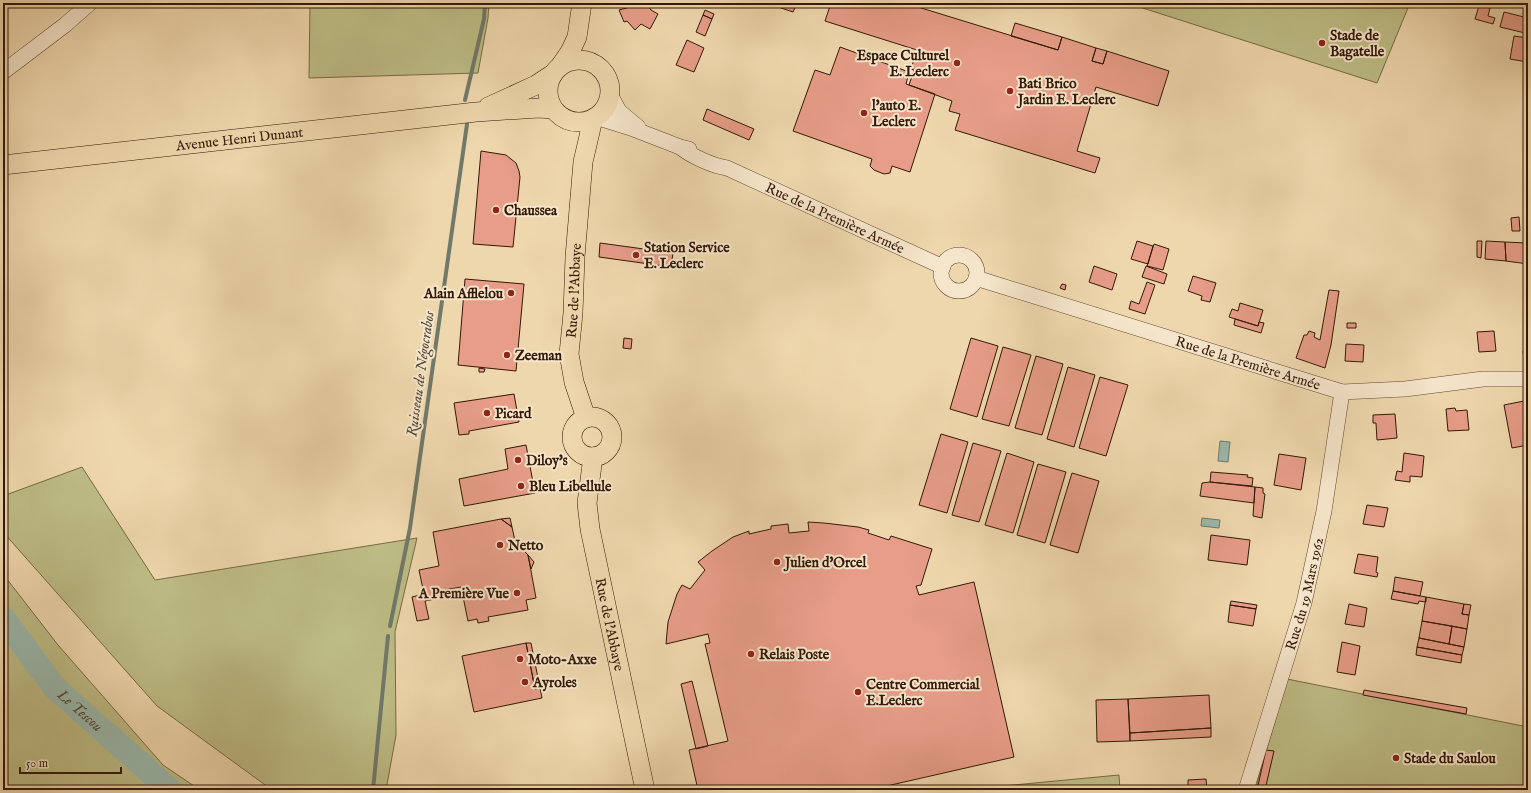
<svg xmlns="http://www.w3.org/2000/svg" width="1531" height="793" font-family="'IM FELL English',serif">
	<rect width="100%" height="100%" fill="#efd7ad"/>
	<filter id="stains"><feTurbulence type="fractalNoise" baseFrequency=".005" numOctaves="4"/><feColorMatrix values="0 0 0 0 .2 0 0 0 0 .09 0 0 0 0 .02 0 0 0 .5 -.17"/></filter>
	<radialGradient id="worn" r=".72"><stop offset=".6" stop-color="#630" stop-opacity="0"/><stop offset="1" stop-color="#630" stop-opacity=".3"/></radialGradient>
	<path fill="#bebd86" stroke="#786a46" d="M310 3H489L488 18 478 73 309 78Z
		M1127 3H1410L1377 83Z
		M82 467 155 580 417 538 395 632 396 735 386 790H272L157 706 3 532V496Z
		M3 574 58 645 163 765 200 790H3Z
		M1287 679 1528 727V790H1255Z
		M1119 775 1120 790H961Z"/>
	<path fill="#9ab9ad" stroke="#71796a" d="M1220 441 1230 442 1228 462 1218 461Z
		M1202 518 1220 520 1219 528 1201 526Z"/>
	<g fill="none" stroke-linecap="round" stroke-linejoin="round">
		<path stroke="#71796a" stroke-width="4" d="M465 100 484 19 485 3
			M390 626 410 528 467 124
			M373 790 388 636"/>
		<path stroke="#9ab9ad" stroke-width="24" id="s1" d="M3 618 54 687 170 790"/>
	</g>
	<path fill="#e79d88" stroke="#331806" d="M628 3H646L651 10 658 14 650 29 641 24 635 30 627 21 624 22 619 10 630 7Z
		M773 3H797L793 12 772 5Z
		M831 3H905L1058 50 1062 37 1096 48 1092 61 1103 64 1107 51 1169 71 1158 106 1096 87 1077 151 1100 158 1095 173 955 130 960 114 949 111 952 101 909 85 914 70 911 69 917 50 825 21Z
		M1479 6 1490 8 1488 16 1495 18 1493 24 1475 19Z
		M705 10 714 14 712 19 703 15Z
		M1504 12 1528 18 1525 33 1500 27Z
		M703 15 712 19 705 36 696 32Z
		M1015 23 1062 37 1058 50 1011 36Z
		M1514 36 1528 38 1527 62 1510 59Z
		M687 40 704 48 694 72 676 65Z
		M840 47 909 72 906 84 935 94 910 172 892 166 890 173 884 174 874 170 870 166 872 159 793 131 815 70 830 75Z
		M1096 48 1107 51 1103 64 1092 61Z
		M707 109 754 129 749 140 703 120Z
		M481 151 506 155 516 163 519 171 520 177 513 247 473 244Z
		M1519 217 1520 231H1512L1511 218Z
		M1137 241 1153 246 1148 264 1131 259Z
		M1477 241H1482L1481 258 1477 257Z
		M1486 241 1505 242 1506 261 1485 259Z
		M1505 242 1527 243 1528 264 1506 261Z
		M600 243 673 253 671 267 599 257Z
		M1154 244 1169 249 1163 270 1147 266Z
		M1094 266 1117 274 1112 290 1089 282Z
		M1146 266 1167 274 1164 284 1142 277Z
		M1193 276 1216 283 1210 302 1201 300 1202 296 1188 291Z
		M465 279 524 284 516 371 458 365Z
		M1147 282 1155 285 1145 314 1129 309 1131 301 1139 304Z
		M1062 284 1066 285 1065 290 1060 288Z
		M1329 290 1339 291 1331 345 1325 368 1296 358 1304 335H1307L1309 331 1315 333 1314 337 1320 340Z
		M1240 303 1263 310 1258 326 1229 317 1232 309 1238 311Z
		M1235 319 1258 326 1259 322 1264 323 1261 333 1234 325Z
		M1347 323H1356V328H1347Z
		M1494 331 1496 351 1479 352 1477 332Z
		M624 338 632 339 631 349 623 348Z
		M971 338 998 346 977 417 950 409Z
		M1346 344 1364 345 1363 362 1345 361Z
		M1003 347 1031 355 1009 426 982 419Z
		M1523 351H1528V367H1525Z
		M1036 356 1063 364 1042 435 1015 428Z
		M1068 367 1095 375 1074 447 1047 439Z
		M479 368 485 369 484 372H479Z
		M1100 377 1128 385 1106 456 1079 448Z
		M514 394 519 422 469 431V434L459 435 454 403Z
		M1524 401 1528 424V445L1512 448 1504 405Z
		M1455 408 1456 411 1467 410 1469 430 1448 431 1446 409Z
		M1395 414 1397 438 1377 440 1376 423H1373V415Z
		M941 434 968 442 947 513 919 505Z
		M973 443 1001 451 979 522 952 515Z
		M526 445 535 493 464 506 459 479 508 469 505 449Z
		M1007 453 1034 462 1013 533 985 525Z
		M1404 453 1424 456 1422 477 1410 476V482L1395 480 1397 471 1402 472Z
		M1279 454 1306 458 1301 490 1274 485Z
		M1038 464 1066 472 1045 543 1017 535Z
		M1211 472 1248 475 1247 477 1253 478 1252 486 1210 482Z
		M1072 473 1099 481 1078 553 1050 545Z
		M1210 482 1255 487 1254 503 1200 496 1202 483Z
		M1255 487 1263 488V493L1265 494 1262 518 1253 516Z
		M1367 505 1388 508 1384 527 1363 524Z
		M510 518 512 527 501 519Z
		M501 519 512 527 515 541 528 555 536 598 526 600 528 610 488 617 489 621 478 623 477 619 468 621 461 587 444 590 445 597 425 601 429 619 417 621 412 597 424 594 419 570 439 566 433 532Z
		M808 522 824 523 858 527 869 530 868 533 889 540 891 536 932 549 921 585 916 586 919 595 974 582 1014 757 869 790H698L689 750 728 741 705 644 710 643 708 634 666 644 668 622 677 594 682 585 690 589 705 570 698 562 712 551 733 537 749 531V534L771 529V526L788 524 789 533 809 531Z
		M1211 535 1250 540 1247 565 1208 560Z
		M1358 554 1378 557 1376 572 1378 573 1377 577 1354 573Z
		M528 555 534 562 531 569Z
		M1395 577 1423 582 1420 596 1393 591Z
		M1393 591 1426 597V602L1419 601 1418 604 1391 599Z
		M1426 597 1464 604 1462 614 1469 615 1467 629 1422 621Z
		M1231 601 1257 605 1256 609 1230 605Z
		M1349 604 1367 608 1364 627 1345 624Z
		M1464 604 1471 605 1469 615 1462 614Z
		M1230 605 1256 609 1253 626 1228 622Z
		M1422 621 1452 626 1449 644 1419 638Z
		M1452 626 1467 629 1464 647 1449 644Z
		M1419 638 1464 647 1462 655 1417 647Z
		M1342 642 1360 646 1355 675 1337 672Z
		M526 643H531L540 688 535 689Z
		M526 643 535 689 540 688 542 698 474 712 462 656Z
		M1417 647 1462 655 1461 663 1416 655Z
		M692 681 708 746 696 749 681 684Z
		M1364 690 1467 708 1466 714 1363 695Z
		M1209 695 1211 728 1130 733 1128 699Z
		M1128 699 1130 741 1097 742 1096 700Z
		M1211 728V737L1130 741V733Z
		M1266 750 1274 751 1265 790H1257Z
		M1206 779 1207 790H1188V780Z"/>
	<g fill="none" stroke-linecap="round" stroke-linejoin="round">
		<defs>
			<g id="minor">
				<path d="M3 72 65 25 90 3"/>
				<path d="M611 96 619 111 638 127"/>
				<path d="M596 117 631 128 680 147 689 149"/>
				<path id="s2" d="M680 147C691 156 713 166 727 168L943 267"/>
				<circle cx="959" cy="273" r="18"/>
				<path id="s3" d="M976 278 1342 392 1405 389 1483 379H1528"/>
				<path id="s4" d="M1246 790 1304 603 1324 511 1342 392"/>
			</g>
			<g id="major">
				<circle cx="579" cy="91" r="31"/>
				<path d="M561 65 570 52 577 37 582 3"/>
				<path d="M488 107 536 85 553 74"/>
				<path id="s5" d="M3 165 476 112 539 108 553 109"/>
				<circle cx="592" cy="437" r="20"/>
				<path id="s6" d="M586 418 574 382 569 354 573 313 575 257 583 162 593 119"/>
				<path id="s7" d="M593 457 587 503 590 529 645 790"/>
			</g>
		</defs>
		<use href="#minor" stroke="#624830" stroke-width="16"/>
		<use href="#major" stroke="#331806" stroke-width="20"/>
		<use href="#minor" stroke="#f5e5ca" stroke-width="15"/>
		<use href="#major" stroke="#efd7ad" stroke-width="19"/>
	</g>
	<g fill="#8f2418" stroke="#f5e5ca" stroke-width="1.5">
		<circle cx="1322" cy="43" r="4"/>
		<circle cx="957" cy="63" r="4"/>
		<circle cx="1010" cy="91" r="4"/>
		<circle cx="864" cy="113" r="4"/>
		<circle cx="496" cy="210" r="4"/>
		<circle cx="636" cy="255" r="4"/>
		<circle cx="511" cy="293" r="4"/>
		<circle cx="507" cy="355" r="4"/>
		<circle cx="487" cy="413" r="4"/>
		<circle cx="518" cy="460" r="4"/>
		<circle cx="521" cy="486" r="4"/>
		<circle cx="500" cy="545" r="4"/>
		<circle cx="777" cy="562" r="4"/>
		<circle cx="517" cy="593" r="4"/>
		<circle cx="751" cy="654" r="4"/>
		<circle cx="520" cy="659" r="4"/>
		<circle cx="525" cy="682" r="4"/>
		<circle cx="858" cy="692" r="4"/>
		<circle cx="1396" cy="758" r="4"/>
	</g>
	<g text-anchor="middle" stroke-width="4" stroke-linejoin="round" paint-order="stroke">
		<g font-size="14" font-weight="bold" fill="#331806" stroke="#f5e5ca" text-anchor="start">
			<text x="1330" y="40">Stade de<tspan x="1330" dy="16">Bagatelle</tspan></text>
			<text x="949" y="60" text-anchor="end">Espace Culturel<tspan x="949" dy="16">E. Leclerc</tspan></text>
			<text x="1018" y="88">Bati Brico<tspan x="1018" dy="16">Jardin E. Leclerc</tspan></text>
			<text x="872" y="110">l'auto E.<tspan x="872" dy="16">Leclerc</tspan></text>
			<text x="504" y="215">Chaussea</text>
			<text x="644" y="252">Station Service<tspan x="644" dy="16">E. Leclerc</tspan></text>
			<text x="503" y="298" text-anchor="end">Alain Afflelou</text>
			<text x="515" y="360">Zeeman</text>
			<text x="495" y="418">Picard</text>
			<text x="526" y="465">Diloy's</text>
			<text x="529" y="491">Bleu Libellule</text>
			<text x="508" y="550">Netto</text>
			<text x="785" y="567">Julien d'Orcel</text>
			<text x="509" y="598" text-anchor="end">A Première Vue</text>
			<text x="759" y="659">Relais Poste</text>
			<text x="528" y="664">Moto-Axxe</text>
			<text x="533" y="687">Ayroles</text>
			<text x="866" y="689">Centre Commercial<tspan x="866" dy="16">E.Leclerc</tspan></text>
			<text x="1404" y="763">Stade du Saulou</text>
		</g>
		<g font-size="14" fill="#331806" stroke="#f5e5ca">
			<text dy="5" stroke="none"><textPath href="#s5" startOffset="238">Avenue Henri Dunant</textPath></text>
			<text dy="5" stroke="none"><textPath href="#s2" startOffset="171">Rue de la Première Armée</textPath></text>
			<text dy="5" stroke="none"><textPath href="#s6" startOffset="130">Rue de l'Abbaye</textPath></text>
			<text dy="5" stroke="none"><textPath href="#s3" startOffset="285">Rue de la Première Armée</textPath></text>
			<text dy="5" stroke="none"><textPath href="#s4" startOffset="205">Rue du 19 Mars 1962</textPath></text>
			<text dy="5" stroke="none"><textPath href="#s7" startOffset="170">Rue de l'Abbaye</textPath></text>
		</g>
		<g font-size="15" font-style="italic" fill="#524838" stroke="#f5e5ca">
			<text transform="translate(420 374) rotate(-82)" y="5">Ruisseau de Négocrabos</text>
			<text dy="5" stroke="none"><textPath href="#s1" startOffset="121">Le Tescou</textPath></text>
		</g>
	</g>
	<rect width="1531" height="793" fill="none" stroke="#efd7ad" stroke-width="16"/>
	<rect x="4" y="4" width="1523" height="785" fill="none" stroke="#331806" stroke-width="2"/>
	<rect x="8" y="8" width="1515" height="777" fill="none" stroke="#331806"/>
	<path d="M20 767v6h101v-6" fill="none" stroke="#331806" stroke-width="2"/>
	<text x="26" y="767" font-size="12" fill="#331806" stroke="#f5e5ca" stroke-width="3" paint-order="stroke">50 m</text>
	<rect width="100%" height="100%" filter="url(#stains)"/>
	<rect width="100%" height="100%" fill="url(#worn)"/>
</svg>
